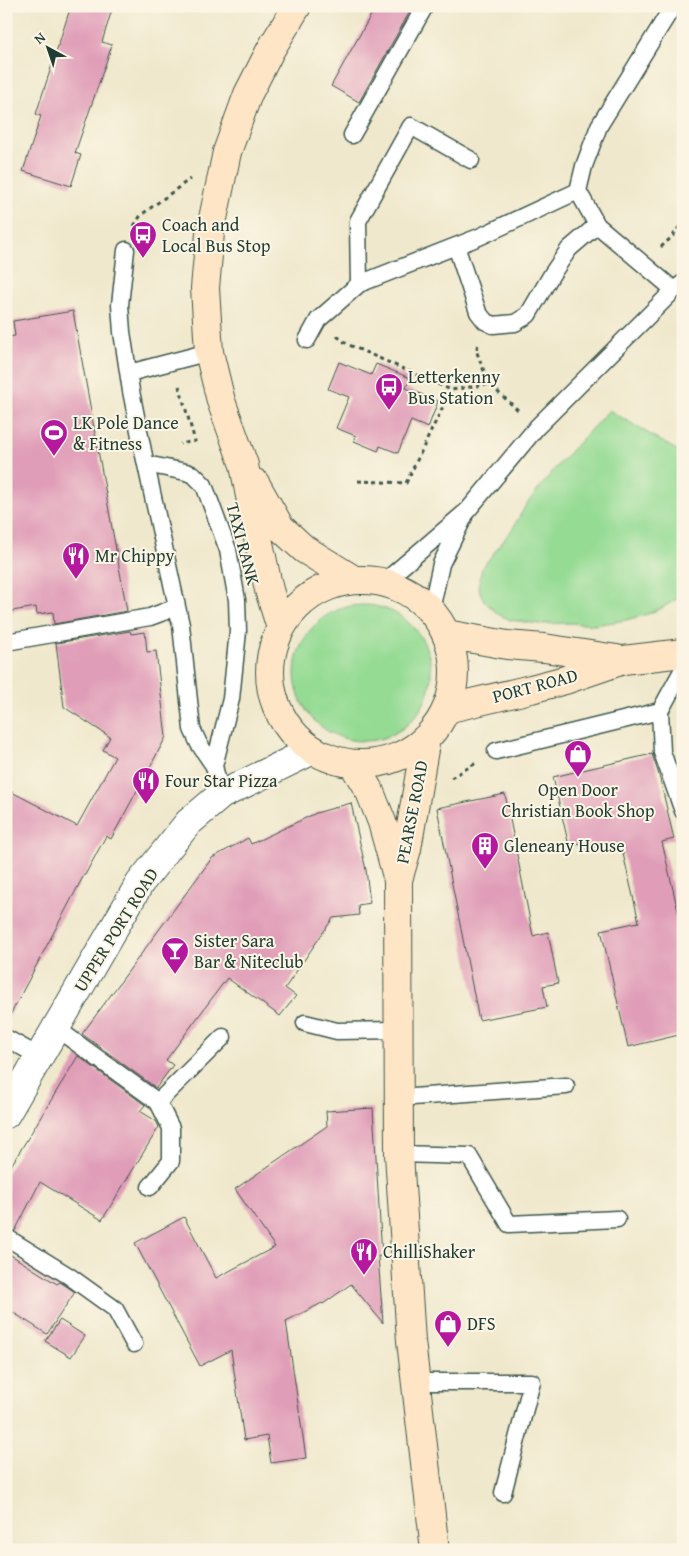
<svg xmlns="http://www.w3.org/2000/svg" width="689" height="1556" font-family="'Gentium Book Plus',serif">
	<rect width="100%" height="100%" fill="#fcf5e5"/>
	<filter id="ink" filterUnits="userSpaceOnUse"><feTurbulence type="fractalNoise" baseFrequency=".02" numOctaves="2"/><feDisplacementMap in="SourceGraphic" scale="10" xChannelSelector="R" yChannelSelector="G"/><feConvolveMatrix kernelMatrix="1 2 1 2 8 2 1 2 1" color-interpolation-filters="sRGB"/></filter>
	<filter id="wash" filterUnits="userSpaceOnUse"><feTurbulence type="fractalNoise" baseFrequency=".0096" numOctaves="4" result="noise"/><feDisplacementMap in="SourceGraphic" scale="20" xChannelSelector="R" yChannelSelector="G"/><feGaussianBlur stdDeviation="1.12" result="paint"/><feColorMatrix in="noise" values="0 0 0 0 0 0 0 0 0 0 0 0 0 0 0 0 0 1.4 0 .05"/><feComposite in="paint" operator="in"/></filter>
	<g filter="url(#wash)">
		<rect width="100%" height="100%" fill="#efe8cc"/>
		<path fill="#95db94" stroke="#5a8c64" d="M609 410 683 454V595L662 608 648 614 626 620 595 625 570 623 539 624 510 620 498 614 484 601 478 587 482 568 513 528 526 505 557 466Z
			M295 673a68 68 0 1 1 136 0a68 68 0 1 1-136 0Z"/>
		<g id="blocks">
			<path fill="#e09db8" d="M71 6H113L102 42 112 45 75 153 81 155 71 186 23 171 41 116 36 114Z
				M376 6H413L359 102 331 86Z
				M73 311 127 611 54 624 53 612 37 614 36 607 6 612V337L15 336 13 321Z
				M339 362 371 375 376 364 410 378 406 388 438 401 428 428 411 421 398 453 380 446 378 451 354 441 356 436 336 428 349 397 328 389Z
				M130 631 131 634 145 632 147 652 156 651 166 737 111 839 106 836 85 875H84L6 1023V789L77 826 115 757 103 750 110 737 64 707 56 643Z
				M652 754 659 775 674 839 662 842 683 933V1034L628 1047 601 930 639 922 621 845 583 853 580 843 569 846 553 777Z
				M505 794 533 936 548 932 558 983 543 986 547 1007 479 1020 437 808Z
				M351 803 366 870 370 903 358 905 359 915 333 918 285 988 296 996 280 1016 227 978 166 1060 173 1065 156 1088 82 1034 212 858 248 838 251 844 316 813Z
				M78 1056 145 1105 140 1111 156 1121 159 1127 102 1220 40 1182 15 1231 6 1227V1174Z
				M373 1108 382 1256H378L383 1323 351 1284 323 1304 322 1303 286 1321 306 1458 271 1463 267 1436 244 1440 231 1350 200 1366 135 1243 184 1217 216 1278 275 1247 235 1189 327 1126 326 1111Z
				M6 1252 57 1284 60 1282 75 1292 47 1334 6 1308Z
				M60 1320 85 1336 71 1357 45 1341Z"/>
		</g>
	</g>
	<g filter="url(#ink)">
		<use href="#blocks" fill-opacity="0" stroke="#3e574b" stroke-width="1"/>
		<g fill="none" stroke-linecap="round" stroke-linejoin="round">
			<defs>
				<path id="service" d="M673 6 599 126 584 166 578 191 597 225 674 290
					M352 135 425 6
					M456 246 478 312 485 321 493 325 515 323 528 315 552 274 569 249 597 225
					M126 250 120 305 122 332 131 391 143 451 181 625 192 729 199 744 214 766 221 795
					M359 284 358 221 411 126 471 160
					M307 340 318 320 359 284 479 237 578 191
					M129 373 209 352
					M146 464 186 472 194 475 204 485 228 550 237 600 238 631 231 699 214 766
					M384 582 468 510 537 427 674 290 683 283
					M431 610 441 564 464 517
					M6 642 150 617 177 607
					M660 711 662 752 683 811
					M496 751 660 711 683 669
					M305 1023 337 1031 398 1030
					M56 1028 158 1102 171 1128V1161L150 1187
					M6 1038 40 1057
					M399 1098 566 1086
					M158 1102 223 1037
					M399 1154 469 1156 509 1224 617 1219
					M6 1237 69 1276 115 1309 134 1344
					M416 1382H532L503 1493"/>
				<path id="tertiary" d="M6 1114 140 883 188 823 221 795 313 750"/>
				<path id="secondary" d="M255 483 280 527 304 549 354 580
					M270 672a92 92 0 1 1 184 0a92 92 0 1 1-184 0Z
					M281 628 269 590 259 543 244 465 221 401 209 352 205 288 210 233 227 152 248 94 271 49 297 6
					M446 634 507 645 544 648 617 659
					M446 709 531 689 565 680 623 660 683 653
					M353 764 370 792 382 822 398 880 399 1154 411 1341 435 1550
					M398 880 407 849 426 738"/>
			</defs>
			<use href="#service" stroke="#3e574b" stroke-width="19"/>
			<use href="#tertiary" stroke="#3e574b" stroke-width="30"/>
			<use href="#secondary" stroke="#3e574b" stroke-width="30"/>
			<path stroke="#3e574b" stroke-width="3" stroke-dasharray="4 4" stroke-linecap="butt" d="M134 226 141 215 190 179
				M661 247 673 236 683 221
				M337 336 347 344 451 390 489 384 518 410
				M478 345 476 350 489 384
				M179 386 195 441 180 444
				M358 481 406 483 451 390
				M451 778 476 763"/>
			<use href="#service" stroke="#fff" stroke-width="16"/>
			<use href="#tertiary" stroke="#fff" stroke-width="28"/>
			<use href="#secondary" stroke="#fee5c5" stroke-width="28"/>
		</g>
	</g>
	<defs>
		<symbol id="bus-pin" viewBox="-11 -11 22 30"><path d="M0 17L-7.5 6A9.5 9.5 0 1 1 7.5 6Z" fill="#b5179e" stroke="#fcf5e5"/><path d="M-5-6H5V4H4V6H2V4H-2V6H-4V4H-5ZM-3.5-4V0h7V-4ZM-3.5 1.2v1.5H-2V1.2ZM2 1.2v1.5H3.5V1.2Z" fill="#fff"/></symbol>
		<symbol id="stadium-pin" viewBox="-11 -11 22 30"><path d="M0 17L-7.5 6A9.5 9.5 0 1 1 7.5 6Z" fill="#b5179e" stroke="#fcf5e5"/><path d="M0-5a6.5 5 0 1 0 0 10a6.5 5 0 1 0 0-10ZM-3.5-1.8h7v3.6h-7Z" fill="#fff"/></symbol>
		<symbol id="restaurant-pin" viewBox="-11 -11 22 30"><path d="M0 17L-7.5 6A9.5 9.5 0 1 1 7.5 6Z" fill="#b5179e" stroke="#fcf5e5"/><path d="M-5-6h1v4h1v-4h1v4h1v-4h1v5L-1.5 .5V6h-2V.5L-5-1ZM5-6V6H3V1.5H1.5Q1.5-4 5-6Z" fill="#fff"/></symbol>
		<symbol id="shop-pin" viewBox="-11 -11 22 30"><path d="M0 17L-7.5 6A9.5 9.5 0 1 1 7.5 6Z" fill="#b5179e" stroke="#fcf5e5"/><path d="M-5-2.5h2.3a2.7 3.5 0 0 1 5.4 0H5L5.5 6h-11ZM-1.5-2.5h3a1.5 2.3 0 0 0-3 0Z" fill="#fff"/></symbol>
		<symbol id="building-pin" viewBox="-11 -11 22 30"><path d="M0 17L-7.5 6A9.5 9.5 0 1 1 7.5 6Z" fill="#b5179e" stroke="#fcf5e5"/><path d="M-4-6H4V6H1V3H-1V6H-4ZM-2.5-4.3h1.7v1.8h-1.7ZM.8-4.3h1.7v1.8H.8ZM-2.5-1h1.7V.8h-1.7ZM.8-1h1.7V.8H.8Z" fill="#fff"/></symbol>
		<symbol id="bar-pin" viewBox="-11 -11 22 30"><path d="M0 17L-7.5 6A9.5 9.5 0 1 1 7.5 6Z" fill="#b5179e" stroke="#fcf5e5"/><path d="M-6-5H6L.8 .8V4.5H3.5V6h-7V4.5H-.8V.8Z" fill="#fff"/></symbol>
	</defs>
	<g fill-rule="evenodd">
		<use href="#bus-pin" x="127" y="219" width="32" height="43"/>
		<use href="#bus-pin" x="373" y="371" width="32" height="43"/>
		<use href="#stadium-pin" x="38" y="417" width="32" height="43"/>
		<use href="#restaurant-pin" x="60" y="540" width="32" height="43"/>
		<use href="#shop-pin" x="562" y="738" width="32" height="43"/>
		<use href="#restaurant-pin" x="130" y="765" width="32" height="43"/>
		<use href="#building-pin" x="469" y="830" width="32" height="43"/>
		<use href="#bar-pin" x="159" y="935" width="32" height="43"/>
		<use href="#restaurant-pin" x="348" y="1236" width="32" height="43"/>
		<use href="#shop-pin" x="432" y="1308" width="32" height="43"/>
	</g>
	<g text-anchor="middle" stroke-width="4" stroke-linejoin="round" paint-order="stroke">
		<g font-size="18" fill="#1f3d34" stroke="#fcf5e5" text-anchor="start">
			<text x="162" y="231">Coach and<tspan x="162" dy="21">Local Bus Stop</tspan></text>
			<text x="408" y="383">Letterkenny<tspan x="408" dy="21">Bus Station</tspan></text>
			<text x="73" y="429">LK Pole Dance<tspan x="73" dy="21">&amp; Fitness</tspan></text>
			<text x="95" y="562">Mr Chippy</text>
			<text x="165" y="787">Four Star Pizza</text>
			<text x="578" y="796" text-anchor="middle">Open Door<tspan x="578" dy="21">Christian Book Shop</tspan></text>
			<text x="504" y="852">Gleneany House</text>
			<text x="194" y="947">Sister Sara<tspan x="194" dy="21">Bar &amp; Niteclub</tspan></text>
			<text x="383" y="1258">ChilliShaker</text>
			<text x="467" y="1330">DFS</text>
		</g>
		<g font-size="18" fill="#1f3d34" stroke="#fcf5e5">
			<text transform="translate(243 544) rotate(75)" y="6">TAXI RANK</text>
			<text transform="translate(535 686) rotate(-15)" y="6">PORT ROAD</text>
			<text transform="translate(412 812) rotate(-79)" y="6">PEARSE ROAD</text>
			<text transform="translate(116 930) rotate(-58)" y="6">UPPER PORT ROAD</text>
		</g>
	</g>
	<rect width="689" height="1556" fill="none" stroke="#fcf5e5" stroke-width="25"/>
	<g transform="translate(48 48) rotate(320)" stroke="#fcf5e5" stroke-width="4" paint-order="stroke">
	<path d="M0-4L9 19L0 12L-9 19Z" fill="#1f3d34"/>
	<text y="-8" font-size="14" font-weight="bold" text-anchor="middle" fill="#1f3d34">N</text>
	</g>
</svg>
